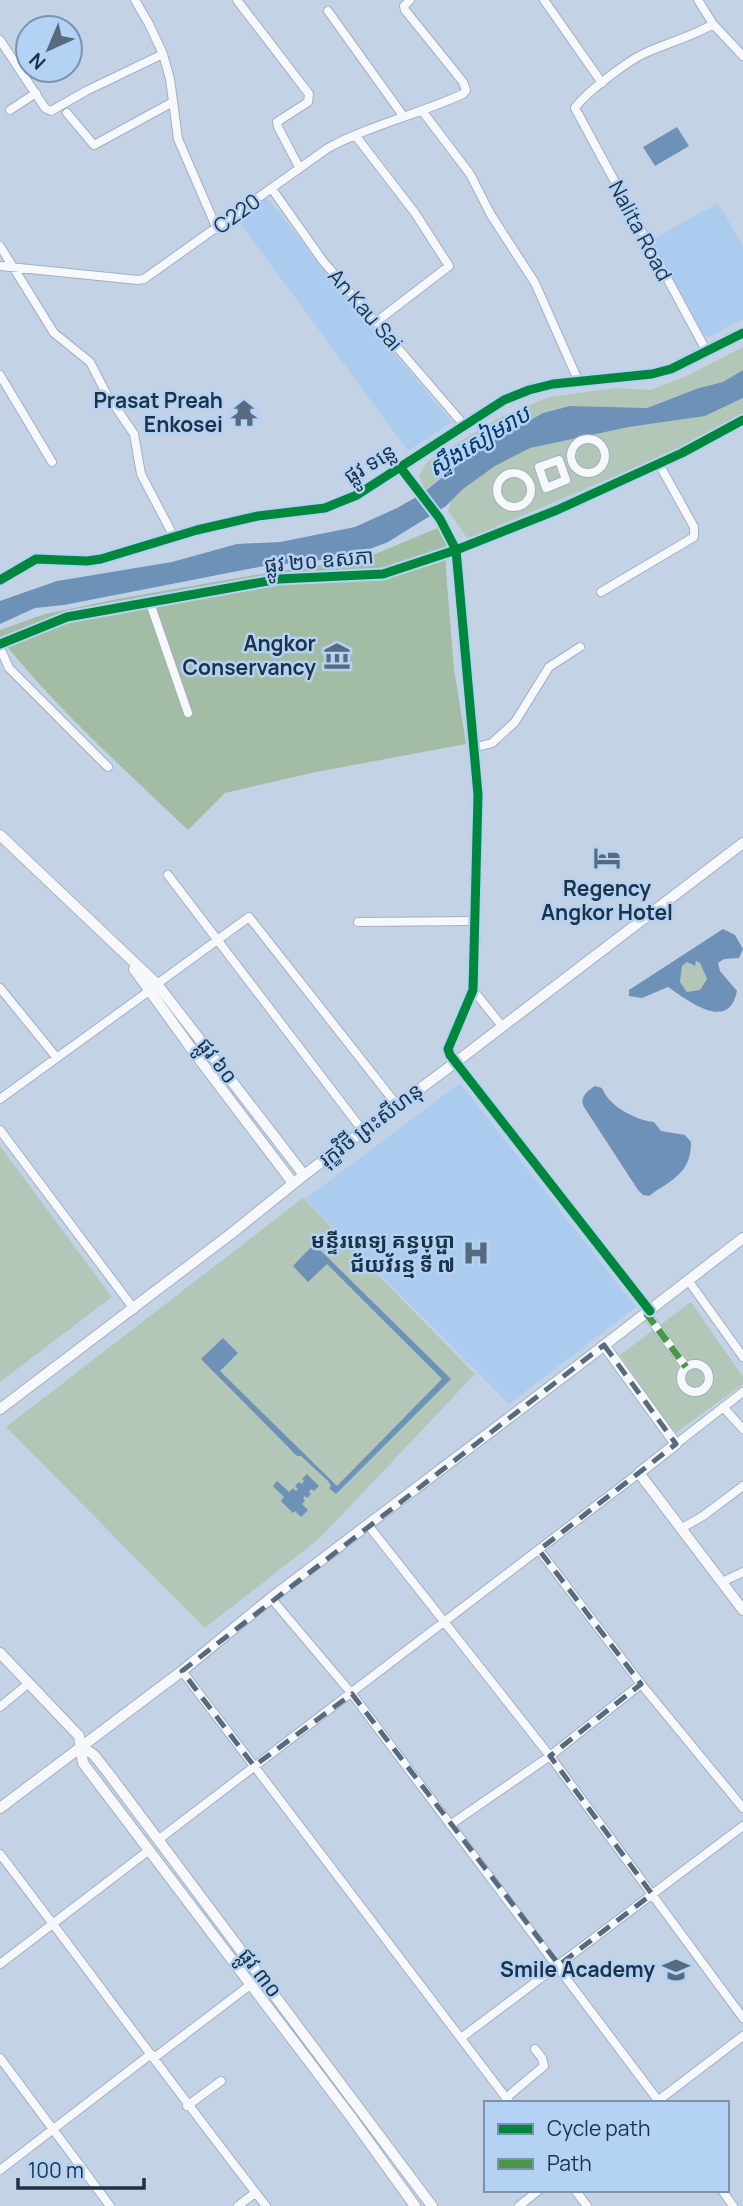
<svg xmlns="http://www.w3.org/2000/svg" width="743" height="2206" font-family="Manrope,'Noto Sans Khmer',sans-serif">
	<rect width="100%" height="100%" fill="#c3d3e5"/>
	<path fill="#acccef" d="M267 197 324 270 452 422 408 451 238 220Z
		M718 203 743 246V319L711 336 704 335 651 240Z
		M460 1083 636 1307 509 1404 305 1199Z"/>
	<path fill="#b2c7b7" d="M743 347V370L723 382 699 388 647 408 570 406 543 413 478 449 425 490 419 475 428 461 499 418 549 397 617 388 651 390 689 375Z
		M743 398V415L676 450 468 539 448 511 452 500 463 489 495 466 530 448 629 427 705 416Z
		M696 960 700 963 707 979 700 990 687 992 680 982 682 966 687 962 692 966Z
		M0 1146 112 1297 0 1382Z
		M303 1198 475 1374 320 1538 205 1628 6 1427Z
		M691 1302 743 1377V1384L674 1434 620 1355Z"/>
	<path fill="#a3bca4" d="M438 528 446 543V572L454 669 466 744 316 772 225 793 188 830C123 768 56 708 0 638V630L45 614 117 599 272 572 363 559Z"/>
	<path fill="#6e91b8" fill-rule="evenodd" d="M677 127 689 146 655 166 643 147Z
		M743 370V398L705 416 629 427 530 448 495 466 463 489 446 506 430 516 388 542 362 552 315 561 264 566 64 605 35 608 0 624V601L57 581 172 562 237 544 280 542 355 527 397 508 420 495 478 449 543 413 570 406 647 408 699 388 723 382Z
		M723 929 735 935 743 949 739 958 724 959 718 963 720 971 737 991C729 1034 686 999 668 987L642 998 629 996V990ZM696 961 700 963 707 979 700 990 687 992 680 982 682 966 687 962 695 966Z
		M595 1086 602 1088C609 1106 635 1120 654 1122L661 1131 685 1135 691 1142C691 1174 672 1179 649 1196L643 1195 638 1190 584 1107C579 1098 587 1091 595 1086Z
		M314 1244 451 1379 336 1494 329 1488 331 1486 328 1481 301 1456H297L201 1359 223 1338 238 1353 220 1371 337 1486 442 1379 327 1264 308 1282 293 1266Z
		M307 1474 319 1486 314 1491 311 1489 309 1492 311 1494 307 1498 305 1496 303 1498 305 1501 302 1504 308 1510 301 1517 295 1511 293 1513 281 1501 284 1497 273 1486 277 1481 289 1492 293 1488 296 1491 298 1489 295 1486 299 1482 302 1484 304 1481 302 1479Z"/>
	<g fill="none" stroke-linecap="round" stroke-linejoin="round">
		<defs>
			<path id="street" d="M135 0 149 24 163 54 170 79 178 139 217 229
				M237 0 309 94 308 102 277 122 278 127 299 167
				M544 0 602 83
				M698 0 713 24 743 56
				M328 11 404 117
				M0 40 45 108 51 111 86 91 163 54
				M10 110 36 93
				M423 112 470 174 491 215 535 283 578 380
				M67 113 94 145 173 102
				M355 135 415 213 449 266 376 322
				M272 189 323 261 464 425
				M0 246 54 333 90 362 106 393 134 434 141 474 174 537
				M0 266 138 280 144 279 328 148C371 125 419 114 463 94L466 90 463 82 405 10 404 6 410 0
				M707 352 575 108C585 93 627 62 643 54 666 43 692 37 713 24
				M0 375 52 462
				M571 456a17 17 0 1 1 34 0a17 17 0 1 1-34 0Z
				M559 460 566 480 546 488 539 467Z
				M400 467 440 519 456 550
				M497 490a17 17 0 1 1 34 0a17 17 0 1 1-34 0Z
				M601 592 694 537V527L659 464
				M150 603 188 713
				M0 648 9 668 108 767
				M473 748 492 743 515 722 549 667 580 647
				M168 875 363 1131
				M358 922 475 921
				M157 984 249 917 397 1105
				M0 988 57 1058
				M473 990 502 1026
				M0 1099 149 991
				M0 1130 134 1309
				M688 1280 743 1357
				M646 1313 686 1367
				M681 1378a14 14 0 1 1 28 0a14 14 0 1 1-28 0Z
				M723 1407 743 1429
				M676 1444 743 1392
				M368 1525 550 1756 743 2018
				M682 1528 703 1516 743 1486
				M539 1550 641 1684 743 1808
				M722 1582 743 1572
				M271 1598 352 1694 660 2103
				M182 1671 510 2103
				M0 1707 29 1683
				M450 1825 550 1756 641 1684
				M158 1840 639 1473
				M0 1854C89 1971 176 2090 266 2206
				M0 1964 148 1851
				M461 2038 743 1826
				M0 2058 110 2206
				M154 2058 262 1976
				M506 2098 544 2066 542 2058 535 2049
				M655 2103 743 2036
				M187 2106 221 2081
				M0 2170 151 2054
				M575 2190 587 2206
				M722 2190 733 2206
				M238 2206 255 2193
				M519 2206 539 2190"/>
			<path id="secondary" d="M456 550 478 795 473 990 448 1049 450 1055 650 1311
				M0 580 36 559 87 561 101 559 197 530 258 516 325 508 357 495 504 400 529 390 553 384 652 374 671 369 743 333
				M0 644 67 617 279 579 383 574 456 550 557 510 682 453 743 420
				M0 835 157 984 304 1175
				M134 969 196 1055 293 1183
				M604 1345 676 1444 639 1473 743 1610
				M0 1409 232 1233 304 1175 456 1062 743 843
				M0 1653 79 1736 83 1763 351 2117 415 2206
				M81 1746 94 1755 109 1774 432 2206
				M0 1808 182 1671 271 1598 580 1364 743 1238"/>
		</defs>
		<use href="#street" stroke="#a0b1c3" stroke-width="10"/>
		<use href="#secondary" stroke="#a0b1c3" stroke-width="12"/>
		<use href="#street" stroke="#f6f8fb" stroke-width="8"/>
		<use href="#secondary" stroke="#f6f8fb" stroke-width="10"/>
		<path stroke="#499747" stroke-width="7" stroke-dasharray="14 7" stroke-linecap="butt" d="M646 1313 686 1367"/>
		<defs>
			<path id="cycleway" d="M400 467 440 519 456 550 478 795 473 990 448 1049 450 1055 650 1311
				M0 580 36 559 87 561 101 559 197 530 258 516 325 508 357 495 504 400 529 390 553 384 652 374 671 369 743 333
				M0 644 67 617 279 579 383 574 456 550 557 510 682 453 743 420"/>
		</defs>
		<use href="#cycleway" stroke="#b4d2f4" stroke-width="13"/>
		<use href="#cycleway" stroke="#00873e" stroke-width="9"/>
	</g>
	<path fill="none" stroke="#576a7e" stroke-width="5" stroke-dasharray="14 9" stroke-linejoin="round" d="M604 1345 676 1444 539 1550 641 1684 550 1756 652 1894 559 1965 352 1694 254 1766 182 1671Z"/>
	<defs>
		<symbol id="temple-bare" viewBox="-9 -9 18 18"><path d="M0-6L5-2H3V0L6.5 2.5H4V6H1.5V3h-3V6H-4V2.5H-6.5L-3 0V-2H-5Z" fill="#576a7e" stroke="#b4d2f4" stroke-width="2.5" paint-order="stroke"/></symbol>
		<symbol id="museum-bare" viewBox="-9 -9 18 18"><path d="M0-6L6-3V-2H-6V-3ZM-5-1h2V3h-2ZM-1-1h2V3h-2ZM3-1h2V3H3ZM-6 4H6V6H-6Z" fill="#576a7e" stroke="#b4d2f4" stroke-width="2.5" paint-order="stroke"/></symbol>
		<symbol id="hotel-bare" viewBox="-9 -9 18 18"><path d="M-6-4.5h1.5V1H6V5H4.5V3h-9V5H-6ZM-4 0a1.8 1.8 0 1 1 3.6 0ZM.5 0V-2.5h3Q6-2.5 6 0Z" fill="#576a7e" stroke="#b4d2f4" stroke-width="2.5" paint-order="stroke"/></symbol>
		<symbol id="hospital-bare" viewBox="-9 -9 18 18"><path d="M-5-5h3v3.5h4V-5h3V5h-3V1.5h-4V5h-3Z" fill="#576a7e" stroke="#b4d2f4" stroke-width="2.5" paint-order="stroke"/></symbol>
		<symbol id="school-bare" viewBox="-9 -9 18 18"><path d="M0-5L7-2L0 1L-7-2ZM-4 1L0 2.5L4 1V4Q0 6-4 4Z" fill="#576a7e" stroke="#b4d2f4" stroke-width="2.5" paint-order="stroke"/></symbol>
	</defs>
	<g fill-rule="evenodd">
		<use href="#temple-bare" x="225" y="394" width="38" height="38"/>
		<use href="#museum-bare" x="318" y="637" width="38" height="38"/>
		<use href="#hotel-bare" x="588" y="839" width="38" height="38"/>
		<use href="#hospital-bare" x="457" y="1234" width="38" height="38"/>
		<use href="#school-bare" x="657" y="1951" width="38" height="38"/>
	</g>
	<g text-anchor="middle" stroke-width="5" stroke-linejoin="round" paint-order="stroke">
		<g font-size="21" fill="#1d3147" stroke="#b4d2f4">
			<text transform="translate(237 214) rotate(-36)" y="7">C220</text>
			<text transform="translate(640 231) rotate(62)" y="7">Nalita Road</text>
			<text transform="translate(365 310) rotate(49)" y="7">An Kau Sai</text>
			<text transform="translate(370 464) rotate(-31)" y="7">ផ្លូវ ទន្លេ</text>
			<text transform="translate(319 561) rotate(-5)" y="7">ផ្លូវ ២០ ឧសភា</text>
			<text transform="translate(217 1061) rotate(53)" y="7">ផ្លូវ ៦០</text>
			<text transform="translate(371 1125) rotate(-37)" y="7">រុក្ខវិថី ព្រះសីហនុ</text>
			<text transform="translate(260 1973) rotate(53)" y="7">ផ្លូវ ៣០</text>
		</g>
		<g font-size="21" font-weight="bold" fill="#1d3147" stroke="#b4d2f4" text-anchor="end">
			<text x="223" y="408">Prasat Preah<tspan x="223" dy="24">Enkosei</tspan></text>
			<text x="316" y="651">Angkor<tspan x="316" dy="24">Conservancy</tspan></text>
			<text x="607" y="896" text-anchor="middle">Regency<tspan x="607" dy="24">Angkor Hotel</tspan></text>
			<text x="455" y="1248">មន្ទីរពេទ្យ គន្ធបុប្ផា<tspan x="455" dy="24">ជ័យវ័រន្ម ទី ៧</tspan></text>
			<text x="655" y="1977">Smile Academy</text>
		</g>
		<g font-size="23" font-style="italic" fill="#043765" stroke="#b4d2f4">
			<text transform="translate(479 441) rotate(-31)" y="8">ស្ទឹងសៀមរាប</text>
		</g>
	</g>
	<rect x="484" y="2101" width="245" height="91" fill="#b4d2f4" stroke="#7892af" stroke-width="2"/>
	<rect x="498" y="2124" width="35" height="10" fill="#00873e" stroke="#7892af" stroke-width="2"/>
	<text x="547" y="2136" font-size="21" fill="#1d3147">Cycle path</text>
	<rect x="498" y="2159" width="35" height="10" fill="#499747" stroke="#7892af" stroke-width="2"/>
	<text x="547" y="2171" font-size="21" fill="#1d3147">Path</text>
	<g transform="translate(49 49) rotate(224)"><circle r="33" fill="#b4d2f4" stroke="#7892af" stroke-width="2"/>
	<path d="M0-5L12 26L0 18L-12 26Z" fill="#576a7e"/>
	<text y="-10" font-size="19" font-weight="bold" text-anchor="middle" fill="#1d3147">N</text>
	</g>
	<path d="M18 2178v10h126v-10" fill="none" stroke="#1d3147" stroke-width="3.5"/>
	<text x="28" y="2178" font-size="21" fill="#1d3147" stroke="#b4d2f4" stroke-width="5" paint-order="stroke">100 m</text>
</svg>
